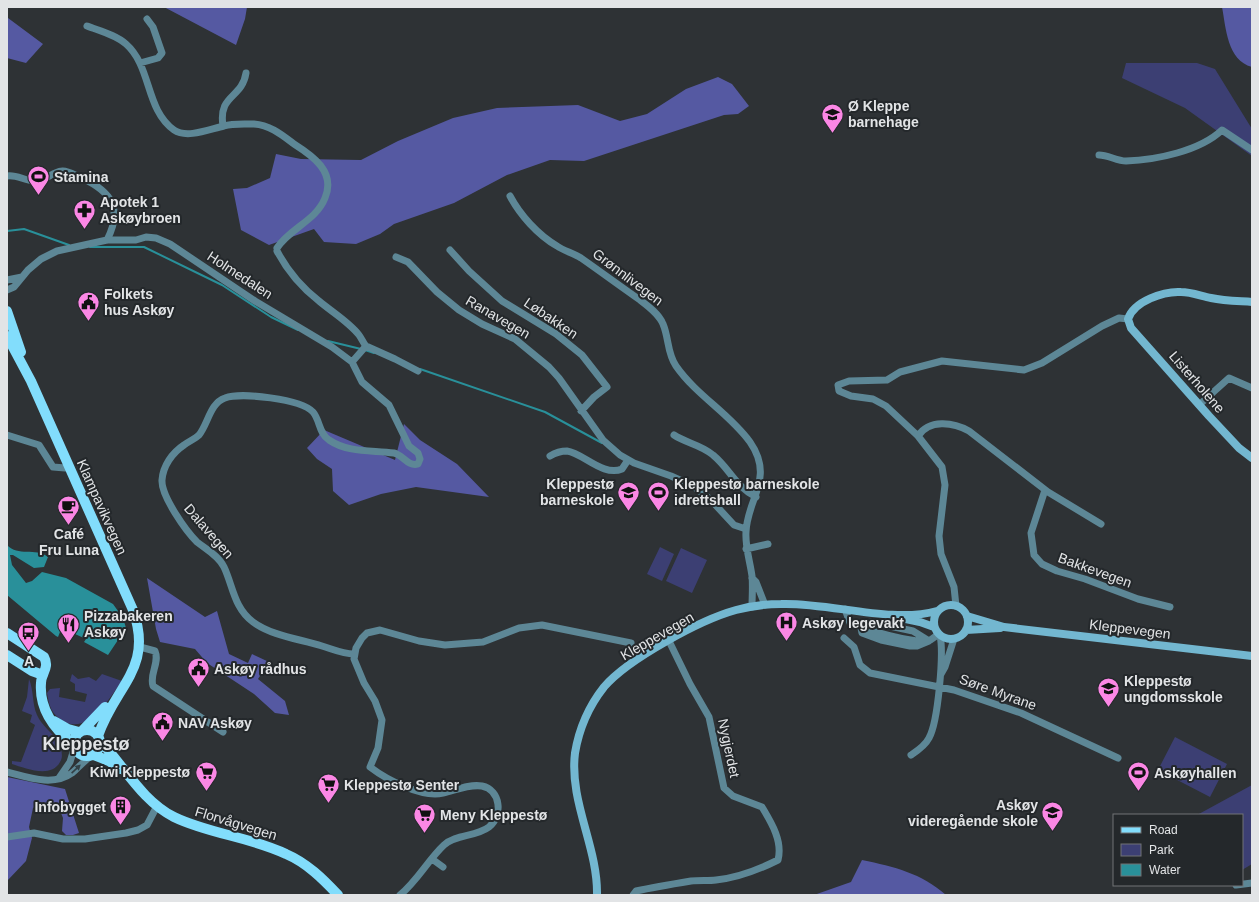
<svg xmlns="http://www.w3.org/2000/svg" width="1259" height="902" font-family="Helvetica,sans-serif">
	<rect width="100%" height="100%" fill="#2e3235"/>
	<path fill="#3c3f73" d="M1126 63H1197L1215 69 1252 129V156L1185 108 1122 78Z
		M660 547 674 554 662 581 647 574Z
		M681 548 707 560 692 593 666 581Z
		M72 674 78 679 89 677 96 681 102 674 122 681C110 697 88 736 63 721 51 714 49 705 47 693L50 689 60 688 59 697 85 702 87 694 75 691V684L70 681Z
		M29 679C34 691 32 704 37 715 42 726 52 732 58 742 61 748 64 756 60 762 51 779 25 768 12 764V761L21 762 35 725 30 722 32 715 22 711 27 697Z
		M1175 737 1227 764 1210 797 1158 770Z
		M1252 785V864L1242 870V815H1197Z"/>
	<path fill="#5559a2" d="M164 7H247L245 19 236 45Z
		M1222 7H1252V67C1227 60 1226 28 1222 7Z
		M7 15 8 18 43 44 26 63 7 58Z
		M718 77 732 84 749 106 738 114 724 115 584 161 550 160 507 175 454 203 394 224 380 234 356 244 324 242 314 229 269 245 241 230 233 189 247 188 270 178 276 154 301 159 361 160 398 141 453 118 497 108 578 105 620 121 647 114 686 89Z
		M404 424 420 440 457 464 489 497 416 487 381 494 349 505 333 491 332 469 317 459 307 448 324 430 395 460Z
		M147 578 205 617 217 611 229 654 248 663 252 654 269 662 258 679 285 701 289 715 275 713 254 694 207 663 195 649 160 642 156 629Z
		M7 777 65 789 79 833 73 835H66L62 831 63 818 61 813 43 805H37L33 808 29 827 32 838 26 861 7 881Z
		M862 860C895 867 921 873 946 895H814L851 882Z"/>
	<path fill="#29909a" d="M7 545C18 557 35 547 48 557L44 567 34 568 13 555H10L12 565 26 583 32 581 42 572 66 578 113 604 123 618 126 628 108 655 84 642 86 639 75 634 60 632 58 637 56 636 7 595Z"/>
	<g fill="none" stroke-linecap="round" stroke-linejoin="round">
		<path stroke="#29909a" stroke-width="2" d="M7 231 24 229 69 245
			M90 247H144L222 285 271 317 298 330
			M328 341 361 349
			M365 350 374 353
			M420 369 545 412 602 443"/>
		<path stroke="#5d8796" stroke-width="7" d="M87 26C100 31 116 35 126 44 152 67 145 109 174 130 187 139 210 129 224 126 233 123 245 124 254 124 270 125 282 135 294 144 313 156 336 172 325 198 316 221 290 228 277 248
			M140 63 158 58 162 53 153 27 147 19
			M223 126C218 94 242 99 246 73
			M1099 155C1108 155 1117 161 1126 161 1156 160 1200 151 1222 130L1252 150
			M7 176C17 174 26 182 37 181 47 180 52 172 62 171 68 170 76 176 82 178 112 192 123 209 107 240
			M510 196C520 215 538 235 557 246 564 251 573 253 581 258 601 272 620 286 640 300 648 306 659 314 663 324 669 338 667 353 676 366 697 396 729 413 750 442 775 478 747 499 746 532 745 547 750 561 752 576 753 586 752 597 752 607
			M450 250 469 271 502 301 556 334 582 355 607 387 594 397 581 411
			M396 257 408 262 437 292 459 310 482 324 515 339 549 367 559 378 603 440 620 455 634 463 671 476 693 486 710 499 734 525 746 529
			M7 280 22 277
			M7 290 14 287 28 270 41 259 57 251 107 240H136L146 237 156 238 170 244 255 301 332 347 352 362 366 346C363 343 362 339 359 335 349 322 332 312 319 301 301 287 287 270 277 251
			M366 346 395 359 418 371
			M352 362 362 382 389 405 409 446 418 453 420 459 418 464C408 467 403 455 394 453 372 450 348 453 329 440 319 434 320 420 313 412 301 399 241 392 225 398 210 403 208 424 199 435 195 439 189 441 184 445 172 453 163 466 162 480 161 496 186 531 197 542 206 549 219 556 224 567 233 586 234 608 253 622 272 636 300 639 322 646 332 649 343 654 354 654
			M1199 405 1229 378 1252 388
			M7 435 39 445 53 467 65 468
			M674 435C686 443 702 445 713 455 730 469 734 485 756 497
			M918 436C929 419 953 422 969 431L1048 492 1101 524
			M550 456C555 453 561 451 567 451 583 453 603 477 622 469L628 460
			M1045 490 1031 533 1034 555 1042 564 1057 571 1085 579 1138 599 1170 607
			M746 549 768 544
			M752 578 756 582 765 605
			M956 606 954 587 941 554 939 536 945 485 942 467 918 436 886 406 873 399 851 396 839 391 838 385 849 381 887 380 900 372 942 361 1024 370 1042 363 1102 326 1119 318 1128 319
			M845 609 850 623C865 630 912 643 928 641 932 640 935 636 939 634
			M871 622 913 631 929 641 917 646H910L881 640 862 633 861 628Z
			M844 638 854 647 860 665 870 673 954 690 1021 713 1118 758
			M140 647 155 651C160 663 149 674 153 686L223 732
			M941 674 945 667 954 639
			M911 755C917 751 925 746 929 738 938 722 944 654 940 635
			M7 772C27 777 53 787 72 773 78 768 84 761 91 756
			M59 778 70 762 74 749
			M7 837 34 833 63 839H85L126 833 138 830 147 825 157 806
			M432 859 443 867
			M1236 885 1252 883
			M400 895C418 880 428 860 444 845 456 834 476 837 489 827 503 816 501 790 482 786 469 784 456 790 443 793 422 798 387 780 370 767L378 748 382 720 375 701 364 683 354 659 356 648 362 638 367 633 380 630 419 641 445 645 483 642 519 628 542 625 631 643
			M633 895 636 891C655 887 673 884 691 881 700 880 708 881 716 880 736 878 760 869 778 860 783 841 771 822 762 807L733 796 724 788 709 717 690 684 669 641"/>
		<path stroke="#73b7d0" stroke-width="8" d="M1252 302C1239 301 1225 301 1211 298 1201 296 1191 292 1181 292 1164 291 1134 301 1128 319L1131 328 1209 416 1239 448 1252 458
			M934 622a17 17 0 1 1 34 0a17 17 0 1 1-34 0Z
			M967 616 1004 627 1252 656
			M901 618 920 622 934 627
			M966 630 1000 628
			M597 895C598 847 569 802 575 753 579 729 589 706 604 687 628 659 700 620 736 610 751 606 766 604 781 604 829 602 891 624 937 611"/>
		<path stroke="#82ddfc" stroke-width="10" d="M7 311 21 352
			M7 336 31 381 133 610C154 669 115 685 98 736
			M7 633 44 657C50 668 41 673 41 683 39 709 54 729 73 744
			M7 655 32 671 43 675
			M54 721 68 729 79 732
			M74 743a13 13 0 1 1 26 0a13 13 0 1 1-26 0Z
			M83 730 105 707
			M100 741C124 766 142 801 174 817 209 834 251 837 286 854 307 863 323 879 338 895
			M94 755 109 761 120 769"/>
	</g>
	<defs><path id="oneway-solid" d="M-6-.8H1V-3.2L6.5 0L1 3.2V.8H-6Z"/></defs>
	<use fill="#324046" href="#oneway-solid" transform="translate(76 769) rotate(-43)"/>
	<defs>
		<symbol id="school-pin" viewBox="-11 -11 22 30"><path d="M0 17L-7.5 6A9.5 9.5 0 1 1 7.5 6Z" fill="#fb87e5" stroke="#24282b"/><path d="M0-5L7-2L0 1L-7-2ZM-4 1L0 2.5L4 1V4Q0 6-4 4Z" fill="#111"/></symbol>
		<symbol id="stadium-pin" viewBox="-11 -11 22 30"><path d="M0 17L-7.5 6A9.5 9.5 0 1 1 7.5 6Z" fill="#fb87e5" stroke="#24282b"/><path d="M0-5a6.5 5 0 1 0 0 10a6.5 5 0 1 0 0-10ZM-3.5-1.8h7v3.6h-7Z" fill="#111"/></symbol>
		<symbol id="pharmacy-pin" viewBox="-11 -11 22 30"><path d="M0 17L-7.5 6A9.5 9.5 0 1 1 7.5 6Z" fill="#fb87e5" stroke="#24282b"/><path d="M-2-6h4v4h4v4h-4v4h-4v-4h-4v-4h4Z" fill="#111"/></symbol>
		<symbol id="civic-pin" viewBox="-11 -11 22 30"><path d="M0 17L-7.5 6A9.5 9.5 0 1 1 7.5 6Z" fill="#fb87e5" stroke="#24282b"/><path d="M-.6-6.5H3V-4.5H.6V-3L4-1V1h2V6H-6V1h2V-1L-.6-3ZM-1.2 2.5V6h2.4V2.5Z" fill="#111"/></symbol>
		<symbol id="cafe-pin" viewBox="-11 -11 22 30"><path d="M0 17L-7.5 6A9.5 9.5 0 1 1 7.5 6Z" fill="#fb87e5" stroke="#24282b"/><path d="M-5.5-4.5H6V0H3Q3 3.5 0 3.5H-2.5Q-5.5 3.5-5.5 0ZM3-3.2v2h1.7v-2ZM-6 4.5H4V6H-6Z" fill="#111"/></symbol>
		<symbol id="hospital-pin" viewBox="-11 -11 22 30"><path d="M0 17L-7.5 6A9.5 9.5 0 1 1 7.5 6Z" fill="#fb87e5" stroke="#24282b"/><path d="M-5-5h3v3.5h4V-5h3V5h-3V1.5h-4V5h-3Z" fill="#111"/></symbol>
		<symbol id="restaurant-pin" viewBox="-11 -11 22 30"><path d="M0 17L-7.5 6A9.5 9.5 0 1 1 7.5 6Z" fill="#fb87e5" stroke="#24282b"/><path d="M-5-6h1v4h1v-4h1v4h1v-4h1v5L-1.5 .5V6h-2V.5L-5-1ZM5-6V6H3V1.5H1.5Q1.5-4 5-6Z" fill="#111"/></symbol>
		<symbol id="bus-pin" viewBox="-11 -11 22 30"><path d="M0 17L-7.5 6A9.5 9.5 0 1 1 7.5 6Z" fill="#fb87e5" stroke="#24282b"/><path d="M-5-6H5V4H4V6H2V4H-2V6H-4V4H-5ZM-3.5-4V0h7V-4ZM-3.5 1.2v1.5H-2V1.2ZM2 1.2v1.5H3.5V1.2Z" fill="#111"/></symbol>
		<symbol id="supermarket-pin" viewBox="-11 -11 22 30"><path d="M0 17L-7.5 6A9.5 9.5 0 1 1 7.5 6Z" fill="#fb87e5" stroke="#24282b"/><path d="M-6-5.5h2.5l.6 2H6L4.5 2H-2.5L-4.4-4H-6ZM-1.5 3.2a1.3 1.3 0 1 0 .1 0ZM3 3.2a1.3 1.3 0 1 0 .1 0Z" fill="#111"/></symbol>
		<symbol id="building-pin" viewBox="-11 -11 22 30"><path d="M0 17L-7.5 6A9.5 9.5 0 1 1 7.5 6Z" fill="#fb87e5" stroke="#24282b"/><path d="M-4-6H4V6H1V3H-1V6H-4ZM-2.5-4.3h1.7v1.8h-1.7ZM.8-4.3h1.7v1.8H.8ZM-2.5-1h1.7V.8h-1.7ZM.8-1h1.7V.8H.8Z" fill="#111"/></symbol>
	</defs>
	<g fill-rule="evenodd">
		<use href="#school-pin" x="820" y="102" width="25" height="34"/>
		<use href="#stadium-pin" x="26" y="164" width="25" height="34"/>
		<use href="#pharmacy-pin" x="72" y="198" width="25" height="34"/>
		<use href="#civic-pin" x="76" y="290" width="25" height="34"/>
		<use href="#school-pin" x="616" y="480" width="25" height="34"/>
		<use href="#stadium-pin" x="646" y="480" width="25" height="34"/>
		<use href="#cafe-pin" x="56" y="494" width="25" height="34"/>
		<use href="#hospital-pin" x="774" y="610" width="25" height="34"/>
		<use href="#restaurant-pin" x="56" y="612" width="25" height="34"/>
		<use href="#bus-pin" x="16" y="620" width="25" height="34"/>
		<use href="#civic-pin" x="186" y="656" width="25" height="34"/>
		<use href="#school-pin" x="1096" y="676" width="25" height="34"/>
		<use href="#civic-pin" x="150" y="710" width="25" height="34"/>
		<use href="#supermarket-pin" x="194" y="760" width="25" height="34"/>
		<use href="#stadium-pin" x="1126" y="760" width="25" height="34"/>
		<use href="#supermarket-pin" x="316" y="772" width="25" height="34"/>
		<use href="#building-pin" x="108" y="794" width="25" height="34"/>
		<use href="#school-pin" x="1040" y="800" width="25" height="34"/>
		<use href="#supermarket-pin" x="412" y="802" width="25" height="34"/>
	</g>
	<g text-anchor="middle" stroke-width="4" stroke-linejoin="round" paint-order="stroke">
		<g font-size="14" font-weight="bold" fill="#e2e4e6" stroke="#24282b" text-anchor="start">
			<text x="848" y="111">Ø Kleppe<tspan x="848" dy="16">barnehage</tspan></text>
			<text x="54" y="182">Stamina</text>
			<text x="100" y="207">Apotek 1<tspan x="100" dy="16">Askøybroen</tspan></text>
			<text x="104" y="299">Folkets<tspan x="104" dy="16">hus Askøy</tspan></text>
			<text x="614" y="489" text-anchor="end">Kleppestø<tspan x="614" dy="16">barneskole</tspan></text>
			<text x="674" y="489">Kleppestø barneskole<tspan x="674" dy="16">idrettshall</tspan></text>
			<text x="69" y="539" text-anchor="middle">Café<tspan x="69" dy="16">Fru Luna</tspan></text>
			<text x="84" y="621">Pizzabakeren<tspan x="84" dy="16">Askøy</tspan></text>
			<text x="802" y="628">Askøy legevakt</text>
			<text x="29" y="666" text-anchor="middle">A</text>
			<text x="214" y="674">Askøy rådhus</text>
			<text x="1124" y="686">Kleppestø<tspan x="1124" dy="16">ungdomsskole</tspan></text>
			<text x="178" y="728">NAV Askøy</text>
			<text x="190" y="777" text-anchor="end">Kiwi Kleppestø</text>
			<text x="1154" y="778">Askøyhallen</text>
			<text x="344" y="790">Kleppestø Senter</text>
			<text x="1038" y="810" text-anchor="end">Askøy<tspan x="1038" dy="16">videregående skole</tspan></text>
			<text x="106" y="812" text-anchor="end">Infobygget</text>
			<text x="440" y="820">Meny Kleppestø</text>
		</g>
		<g font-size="14" fill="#e2e4e6" stroke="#24282b">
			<text transform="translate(240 275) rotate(33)" y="5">Holmedalen</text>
			<text transform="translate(628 277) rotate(37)" y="5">Grønnlivegen</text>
			<text transform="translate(498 317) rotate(30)" y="5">Ranavegen</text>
			<text transform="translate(551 318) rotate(34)" y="5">Løbakken</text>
			<text transform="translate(1197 382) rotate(49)" y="5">Listerholene</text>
			<text transform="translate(102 507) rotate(66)" y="5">Klampavikvegen</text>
			<text transform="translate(209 531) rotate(49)" y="5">Dalavegen</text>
			<text transform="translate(1095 570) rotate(20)" y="5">Bakkevegen</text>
			<text transform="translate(1130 629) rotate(7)" y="5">Kleppevegen</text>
			<text transform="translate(657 636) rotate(-30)" y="5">Kleppevegen</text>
			<text transform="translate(998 692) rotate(20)" y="5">Søre Myrane</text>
			<text transform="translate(729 748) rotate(78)" y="5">Nygjerdet</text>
			<text transform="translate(236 823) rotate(17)" y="5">Florvågvegen</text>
		</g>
		<g font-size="18" font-weight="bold" fill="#e2e4e6" stroke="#24282b">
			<text x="86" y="750">Kleppestø</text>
		</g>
	</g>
	<rect width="1259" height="902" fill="none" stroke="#e2e4e6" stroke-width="16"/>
	<rect x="1113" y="814" width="130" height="72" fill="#24282b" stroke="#707376"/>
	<rect x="1121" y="827" width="20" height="6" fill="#82ddfc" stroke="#707376"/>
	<text x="1149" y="834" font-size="12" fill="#e2e4e6">Road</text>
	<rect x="1121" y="844" width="20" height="12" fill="#3c3f73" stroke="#707376"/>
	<text x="1149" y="854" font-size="12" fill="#e2e4e6">Park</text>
	<rect x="1121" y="864" width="20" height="12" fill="#29909a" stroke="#707376"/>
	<text x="1149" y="874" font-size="12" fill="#e2e4e6">Water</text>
</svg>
